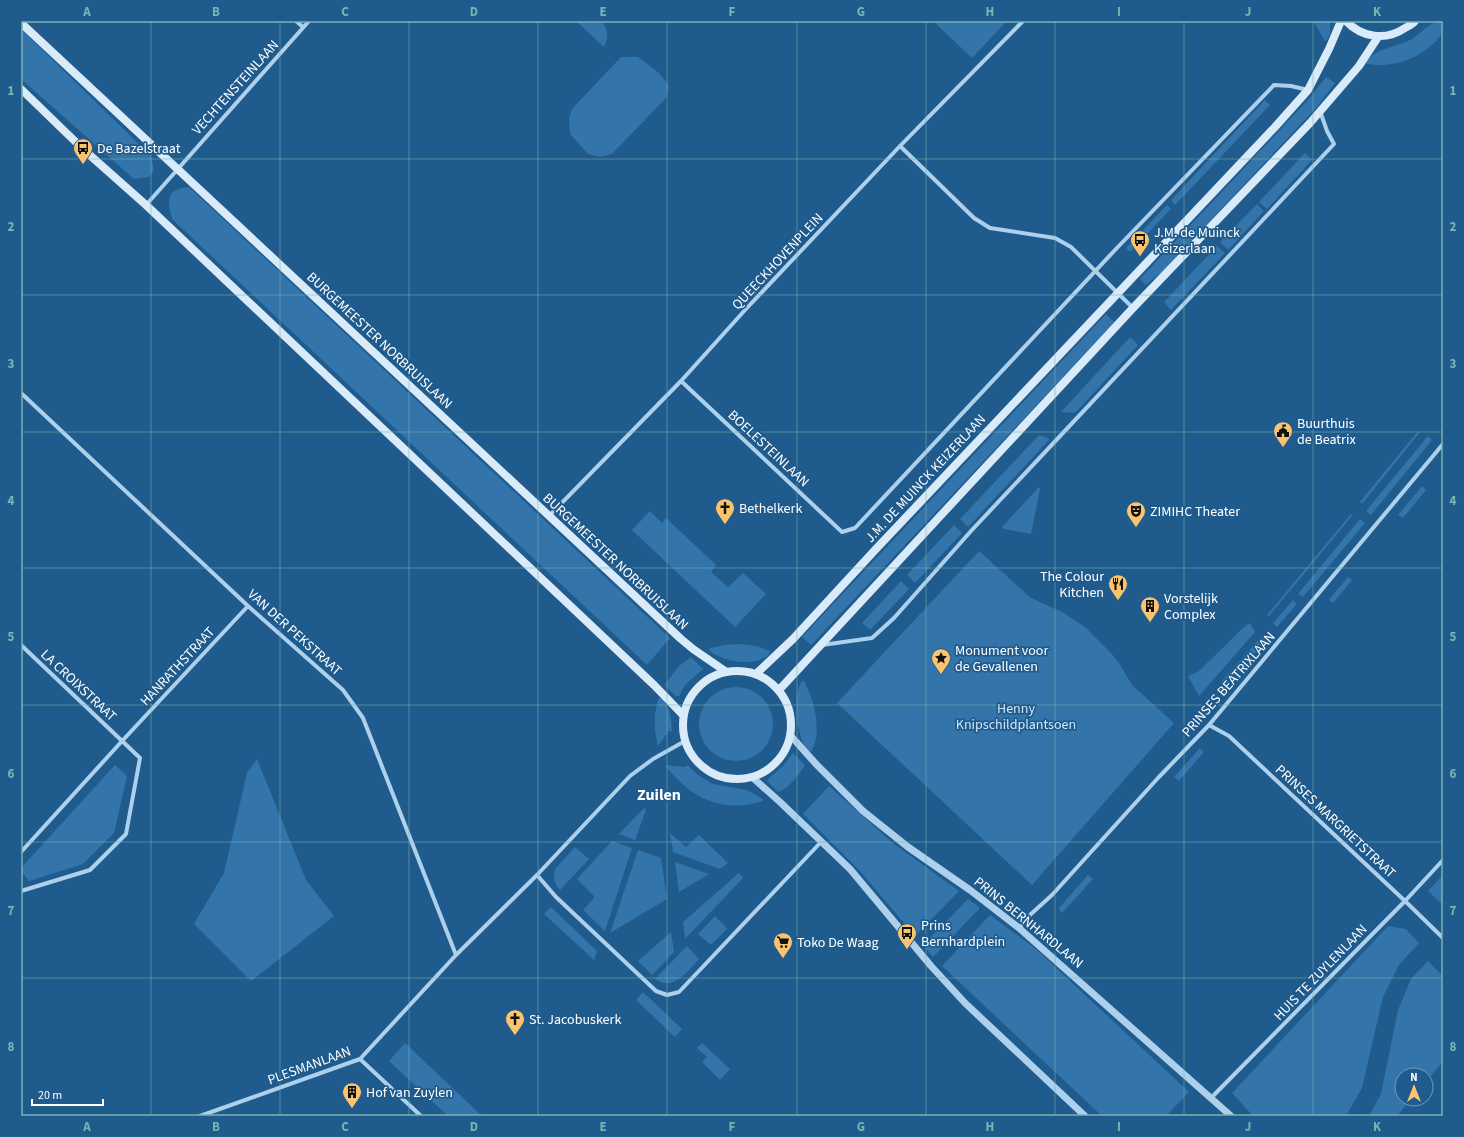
<svg xmlns="http://www.w3.org/2000/svg" width="1464" height="1137" font-family="'Source Sans 3',sans-serif">
	<rect width="100%" height="100%" fill="#1f5b8d"/>
	<path fill="#3375ab" d="M576 21H601C609 28 608 38 604 47Z
		M933 21H1007L972 58Z
		M1313 21H1330V34L1327 40 1325 41Z
		M1438 21H1443C1443 24 1444 28 1443 30 1442 35 1437 40 1434 43 1416 60 1392 68 1367 64L1366 61C1381 46 1395 48 1412 39 1421 33 1427 25 1438 21Z
		M21 29 151 156 154 170 149 177 134 179 21 79Z
		M621 57H638L659 73 669 86 666 98 612 154 599 157 588 154 570 134 569 118 572 109Z
		M1326 77 1335 83 1317 107 1163 271 1146 285 1140 279 1308 100Z
		M1265 100 1270 105 1175 205 1171 200Z
		M1305 153 1312 160 1267 209 1259 202Z
		M189 187 670 638 647 665 172 219C167 200 166 189 189 187Z
		M1257 204 1264 211 1228 250 1220 242Z
		M1167 205 1171 209 1130 252 1126 248Z
		M1217 246 1225 253 1171 310 1164 302Z
		M1106 314 1114 322 1109 328 811 645 802 637Z
		M1130 337 1138 345 1075 413 1061 412Z
		M1418 431 1420 432 1362 504 1360 502Z
		M1039 435 1048 438 1049 440 968 527 960 519Z
		M1428 436 1432 440 1371 515 1366 511Z
		M1422 486 1426 490 1403 518 1398 515Z
		M1039 487 1040 489 1031 534 1004 529 1002 527Z
		M650 511 662 523 666 518 716 565 711 572 728 587 743 573 766 594 735 627 632 530Z
		M1351 514 1352 516 1269 616 1267 615Z
		M1360 519 1365 523 1303 597 1298 594Z
		M954 525 962 533 915 583 907 575Z
		M979 551 1031 598 1062 612 1085 627 1111 653 1119 663 1132 685 1174 723 1032 885 837 703Z
		M1348 577 1352 580 1333 603 1329 600Z
		M901 581 909 589 870 630 862 623Z
		M1293 600 1297 604 1277 627 1273 623Z
		M1250 623 1255 632 1199 696 1188 676 1199 671 1245 626Z
		M1261 637 1266 641 1225 686 1221 682Z
		M739 644 756 646 770 651V653C759 668 720 662 709 650L710 648 724 645Z
		M691 657 703 669 685 685 679 696H676L666 687 665 684 679 666Z
		M802 681H804C814 700 823 732 811 752 798 746 795 710 797 696 797 691 799 686 802 681Z
		M699 724a37 37 0 1 1 74 0a37 37 0 1 1-74 0Z
		M659 698H661C671 708 671 718 672 731H669L658 746C654 730 653 713 659 698Z
		M1200 748 1204 752 1179 781 1174 777Z
		M793 753 805 765C798 775 790 788 778 792L767 781V780L783 766Z
		M257 759 306 880 334 916 251 981 194 924 224 873 247 773Z
		M115 765 127 776 114 833 83 864 29 881 21 871V868Z
		M665 765 685 767 687 765 698 775 713 784 747 790 763 799V801C722 814 690 798 665 765Z
		M829 786 894 844 959 891 915 936 860 871 803 814Z
		M644 808 646 810 635 840 619 834Z
		M670 833 686 847 699 835 728 863 720 869 673 852Z
		M612 841 632 848 605 931 583 910 594 898V896L577 879Z
		M575 847 589 859 560 890C553 883 553 876 556 868Z
		M638 850 661 858 667 899 610 933Z
		M675 862 709 874 679 892Z
		M739 873 743 878 685 939 683 922Z
		M1088 875 1093 879 1062 913 1059 909V908Z
		M1443 875V905L1428 891Z
		M968 899 979 907V909L933 957 923 945Z
		M551 907 597 951 594 960 544 914Z
		M990 915 1037 950 1189 1092 1166 1116H1102L942 966Z
		M715 916 726 927 727 929 712 944H710L698 934Z
		M1388 926 1406 929 1419 943 1399 965 1383 997 1362 1088 1346 1116H1253L1232 1093Z
		M671 932 674 952 652 975 638 961Z
		M687 946 699 959C688 971 673 992 655 979Z
		M1428 961 1443 976V1062L1426 1081V1075H1402V1099H1411L1397 1116H1369L1381 1094 1398 1010 1411 979Z
		M643 992 681 1028 682 1029 675 1037 636 1000Z
		M405 1043 482 1116H448L389 1061Z
		M702 1043 730 1069 720 1080 702 1062 707 1057 697 1048Z"/>
	<g fill="none" stroke-linecap="round" stroke-linejoin="round">
		<path stroke="#add0ec" stroke-width="4" d="M296 21 303 27
			M900 146 974 218 990 228 1055 238 1071 247 1133 308
			M146 205 309 21
			M681 381 842 532 855 528 1115 250 1274 85 1291 86 1308 90
			M21 393 248 606 343 690 363 718 456 955
			M549 516 681 381 745 310 900 146 1023 21
			M21 645 140 758 126 834 90 870 21 891
			M822 645 872 638 894 618 971 531 1334 144 1327 131 1320 111
			M1209 725 1229 736 1405 901 1443 938
			M21 852 123 740 248 606
			M537 875 556 897 656 991 667 995 679 992 821 842
			M1019 928 1031 914 1052 895 1158 778 1209 725 1443 444
			M360 1059 421 1116
			M1211 1098 1405 901 1443 860
			M200 1116 360 1059 456 955 537 875 630 776 653 759 685 741"/>
		<path stroke="#add0ec" stroke-width="7" d="M791 736 816 764 863 811 908 847 970 890 1019 928 1231 1116
			M752 777 780 802 850 869 931 966 965 1003 1085 1116"/>
		<path stroke="#d9eaf9" stroke-width="8" d="M1346 21C1362 38 1386 41 1405 28 1409 26 1413 24 1415 21
			M21 23 681 639 693 649 725 671
			M21 89 84 150 146 205 654 685 683 715
			M683 725a54 54 0 1 1 108 0a54 54 0 1 1-108 0Z
			M757 673 793 639 875 550 1275 127 1308 90 1329 49 1341 21
			M779 690 1133 308 1310 123 1359 66 1378 37"/>
	</g>
	<path fill="none" stroke="#7bb4af" stroke-width="1" stroke-opacity="0.55" d="M151 21V1116M280 21V1116M409 21V1116M538 21V1116M667 21V1116M797 21V1116M926 21V1116M1055 21V1116M1184 21V1116M1313 21V1116M21 159H1443M21 295H1443M21 432H1443M21 568H1443M21 705H1443M21 842H1443M21 978H1443"/>
	<defs>
		<symbol id="bus-pin" viewBox="-11 -11 22 30"><path d="M0 17L-7.5 6A9.5 9.5 0 1 1 7.5 6Z" fill="#fac36d" stroke="#1f5b8d"/><path d="M-5-6H5V4H4V6H2V4H-2V6H-4V4H-5ZM-3.5-4V0h7V-4ZM-3.5 1.2v1.5H-2V1.2ZM2 1.2v1.5H3.5V1.2Z" fill="#111"/></symbol>
		<symbol id="civic-pin" viewBox="-11 -11 22 30"><path d="M0 17L-7.5 6A9.5 9.5 0 1 1 7.5 6Z" fill="#fac36d" stroke="#1f5b8d"/><path d="M-.6-6.5H3V-4.5H.6V-3L4-1V1h2V6H-6V1h2V-1L-.6-3ZM-1.2 2.5V6h2.4V2.5Z" fill="#111"/></symbol>
		<symbol id="church-pin" viewBox="-11 -11 22 30"><path d="M0 17L-7.5 6A9.5 9.5 0 1 1 7.5 6Z" fill="#fac36d" stroke="#1f5b8d"/><path d="M-1.2-6h2.4v3.5h3.3v2.4h-3.3V6h-2.4V-.1h-3.3v-2.4h3.3Z" fill="#111"/></symbol>
		<symbol id="theatre-pin" viewBox="-11 -11 22 30"><path d="M0 17L-7.5 6A9.5 9.5 0 1 1 7.5 6Z" fill="#fac36d" stroke="#1f5b8d"/><path d="M-5-5.5Q0-4 5-5.5V0Q5 5 0 6Q-5 5-5 0ZM-3.3-2.5H-1v1.5H-3.3ZM1-2.5H3.3v1.5H1ZM-2.8 1Q0 5.5 2.8 1Z" fill="#111"/></symbol>
		<symbol id="restaurant-pin" viewBox="-11 -11 22 30"><path d="M0 17L-7.5 6A9.5 9.5 0 1 1 7.5 6Z" fill="#fac36d" stroke="#1f5b8d"/><path d="M-5-6h1v4h1v-4h1v4h1v-4h1v5L-1.5 .5V6h-2V.5L-5-1ZM5-6V6H3V1.5H1.5Q1.5-4 5-6Z" fill="#111"/></symbol>
		<symbol id="building-pin" viewBox="-11 -11 22 30"><path d="M0 17L-7.5 6A9.5 9.5 0 1 1 7.5 6Z" fill="#fac36d" stroke="#1f5b8d"/><path d="M-4-6H4V6H1V3H-1V6H-4ZM-2.5-4.3h1.7v1.8h-1.7ZM.8-4.3h1.7v1.8H.8ZM-2.5-1h1.7V.8h-1.7ZM.8-1h1.7V.8H.8Z" fill="#111"/></symbol>
		<symbol id="sight-pin" viewBox="-11 -11 22 30"><path d="M0 17L-7.5 6A9.5 9.5 0 1 1 7.5 6Z" fill="#fac36d" stroke="#1f5b8d"/><path d="M0-6L1.8-2.2L6-1.7L2.9 1.2L3.7 5.4L0 3.3L-3.7 5.4L-2.9 1.2L-6-1.7L-1.8-2.2Z" fill="#111"/></symbol>
		<symbol id="supermarket-pin" viewBox="-11 -11 22 30"><path d="M0 17L-7.5 6A9.5 9.5 0 1 1 7.5 6Z" fill="#fac36d" stroke="#1f5b8d"/><path d="M-6-5.5h2.5l.6 2H6L4.5 2H-2.5L-4.4-4H-6ZM-1.5 3.2a1.3 1.3 0 1 0 .1 0ZM3 3.2a1.3 1.3 0 1 0 .1 0Z" fill="#111"/></symbol>
	</defs>
	<g fill-rule="evenodd">
		<use href="#bus-pin" x="72" y="137" width="22" height="30"/>
		<use href="#bus-pin" x="1129" y="229" width="22" height="30"/>
		<use href="#civic-pin" x="1272" y="420" width="22" height="30"/>
		<use href="#church-pin" x="714" y="497" width="22" height="30"/>
		<use href="#theatre-pin" x="1125" y="500" width="22" height="30"/>
		<use href="#restaurant-pin" x="1107" y="573" width="22" height="30"/>
		<use href="#building-pin" x="1139" y="595" width="22" height="30"/>
		<use href="#sight-pin" x="930" y="647" width="22" height="30"/>
		<use href="#bus-pin" x="896" y="922" width="22" height="30"/>
		<use href="#supermarket-pin" x="772" y="931" width="22" height="30"/>
		<use href="#church-pin" x="504" y="1008" width="22" height="30"/>
		<use href="#building-pin" x="341" y="1081" width="22" height="30"/>
	</g>
	<g text-anchor="middle" stroke-width="3.5" stroke-linejoin="round" paint-order="stroke">
		<g font-size="14" fill="#fff" stroke="#1f5b8d">
			<text transform="translate(235 87) rotate(-48)" y="5">VECHTENSTEINLAAN</text>
			<text transform="translate(777 261) rotate(-47)" y="5">QUEECKHOVENPLEIN</text>
			<text transform="translate(380 340) rotate(43)" y="5">BURGEMEESTER NORBRUISLAAN</text>
			<text transform="translate(769 448) rotate(43)" y="5">BOELESTEINLAAN</text>
			<text transform="translate(925 478) rotate(-47)" y="5">J.M. DE MUINCK KEIZERLAAN</text>
			<text transform="translate(616 561) rotate(43)" y="5">BURGEMEESTER NORBRUISLAAN</text>
			<text transform="translate(295 632) rotate(42)" y="5">VAN DER PEKSTRAAT</text>
			<text transform="translate(177 666) rotate(-47)" y="5">HANRATHSTRAAT</text>
			<text transform="translate(1228 684) rotate(-49)" y="5">PRINSES BEATRIXLAAN</text>
			<text transform="translate(79 685) rotate(43)" y="5">LA CROIXSTRAAT</text>
			<text transform="translate(1336 821) rotate(43)" y="5">PRINSES MARGRIETSTRAAT</text>
			<text transform="translate(1029 922) rotate(39)" y="5">PRINS BERNHARDLAAN</text>
			<text transform="translate(1320 972) rotate(-46)" y="5">HUIS TE ZUYLENLAAN</text>
			<text transform="translate(309 1065) rotate(-20)" y="5">PLESMANLAAN</text>
		</g>
		<g font-size="14" fill="#fff" stroke="#1f5b8d" text-anchor="start">
			<text x="97" y="153">De Bazelstraat</text>
			<text x="1154" y="237">J.M. de Muinck<tspan x="1154" dy="16">Keizerlaan</tspan></text>
			<text x="1297" y="428">Buurthuis<tspan x="1297" dy="16">de Beatrix</tspan></text>
			<text x="739" y="513">Bethelkerk</text>
			<text x="1150" y="516">ZIMIHC Theater</text>
			<text x="1104" y="581" text-anchor="end">The Colour<tspan x="1104" dy="16">Kitchen</tspan></text>
			<text x="1164" y="603">Vorstelijk<tspan x="1164" dy="16">Complex</tspan></text>
			<text x="955" y="655">Monument voor<tspan x="955" dy="16">de Gevallenen</tspan></text>
			<text x="921" y="930">Prins<tspan x="921" dy="16">Bernhardplein</tspan></text>
			<text x="797" y="947">Toko De Waag</text>
			<text x="529" y="1024">St. Jacobuskerk</text>
			<text x="366" y="1097">Hof van Zuylen</text>
		</g>
		<g font-size="14" fill="#d2e8f9" stroke="#1f5b8d">
			<text x="1016" y="713">Henny<tspan x="1016" dy="16">Knipschildplantsoen</tspan></text>
		</g>
		<g font-size="16" font-weight="bold" fill="#fff" stroke="#1f5b8d">
			<text x="659" y="800">Zuilen</text>
		</g>
	</g>
	<rect width="1464" height="1137" fill="none" stroke="#1f5b8d" stroke-width="44"/>
	<g transform="translate(1414 1087)"><circle r="19" fill="#1f5b8d" stroke="#799dbb"/>
	<path d="M0-3L7 15L0 10L-7 15Z" fill="#fac36d"/>
	<text y="-6" font-size="11" font-weight="bold" text-anchor="middle" fill="#ffffff">N</text>
	</g>
	<path d="M32 1099v6h71v-6" fill="none" stroke="#ffffff" stroke-width="2"/>
	<text x="38" y="1099" font-size="12" fill="#ffffff" stroke="#1f5b8d" stroke-width="3" paint-order="stroke">20 m</text>
	<rect x="22" y="22" width="1420" height="1093" fill="none" stroke="#7bb4af" stroke-width="1.5"/>
	<g font-size="13" text-anchor="middle" font-weight="bold" fill="#7bb4af">
		<text x="87" y="16">A</text>
		<text x="216" y="16">B</text>
		<text x="345" y="16">C</text>
		<text x="474" y="16">D</text>
		<text x="603" y="16">E</text>
		<text x="732" y="16">F</text>
		<text x="861" y="16">G</text>
		<text x="990" y="16">H</text>
		<text x="1119" y="16">I</text>
		<text x="1248" y="16">J</text>
		<text x="1377" y="16">K</text>
		<text x="11" y="95">1</text>
		<text x="1453" y="95">1</text>
		<text x="11" y="231">2</text>
		<text x="1453" y="231">2</text>
		<text x="11" y="368">3</text>
		<text x="1453" y="368">3</text>
		<text x="11" y="505">4</text>
		<text x="1453" y="505">4</text>
		<text x="11" y="641">5</text>
		<text x="1453" y="641">5</text>
		<text x="11" y="778">6</text>
		<text x="1453" y="778">6</text>
		<text x="11" y="915">7</text>
		<text x="1453" y="915">7</text>
		<text x="11" y="1051">8</text>
		<text x="1453" y="1051">8</text>
		<text x="87" y="1131">A</text>
		<text x="216" y="1131">B</text>
		<text x="345" y="1131">C</text>
		<text x="474" y="1131">D</text>
		<text x="603" y="1131">E</text>
		<text x="732" y="1131">F</text>
		<text x="861" y="1131">G</text>
		<text x="990" y="1131">H</text>
		<text x="1119" y="1131">I</text>
		<text x="1248" y="1131">J</text>
		<text x="1377" y="1131">K</text>
	</g>
</svg>
